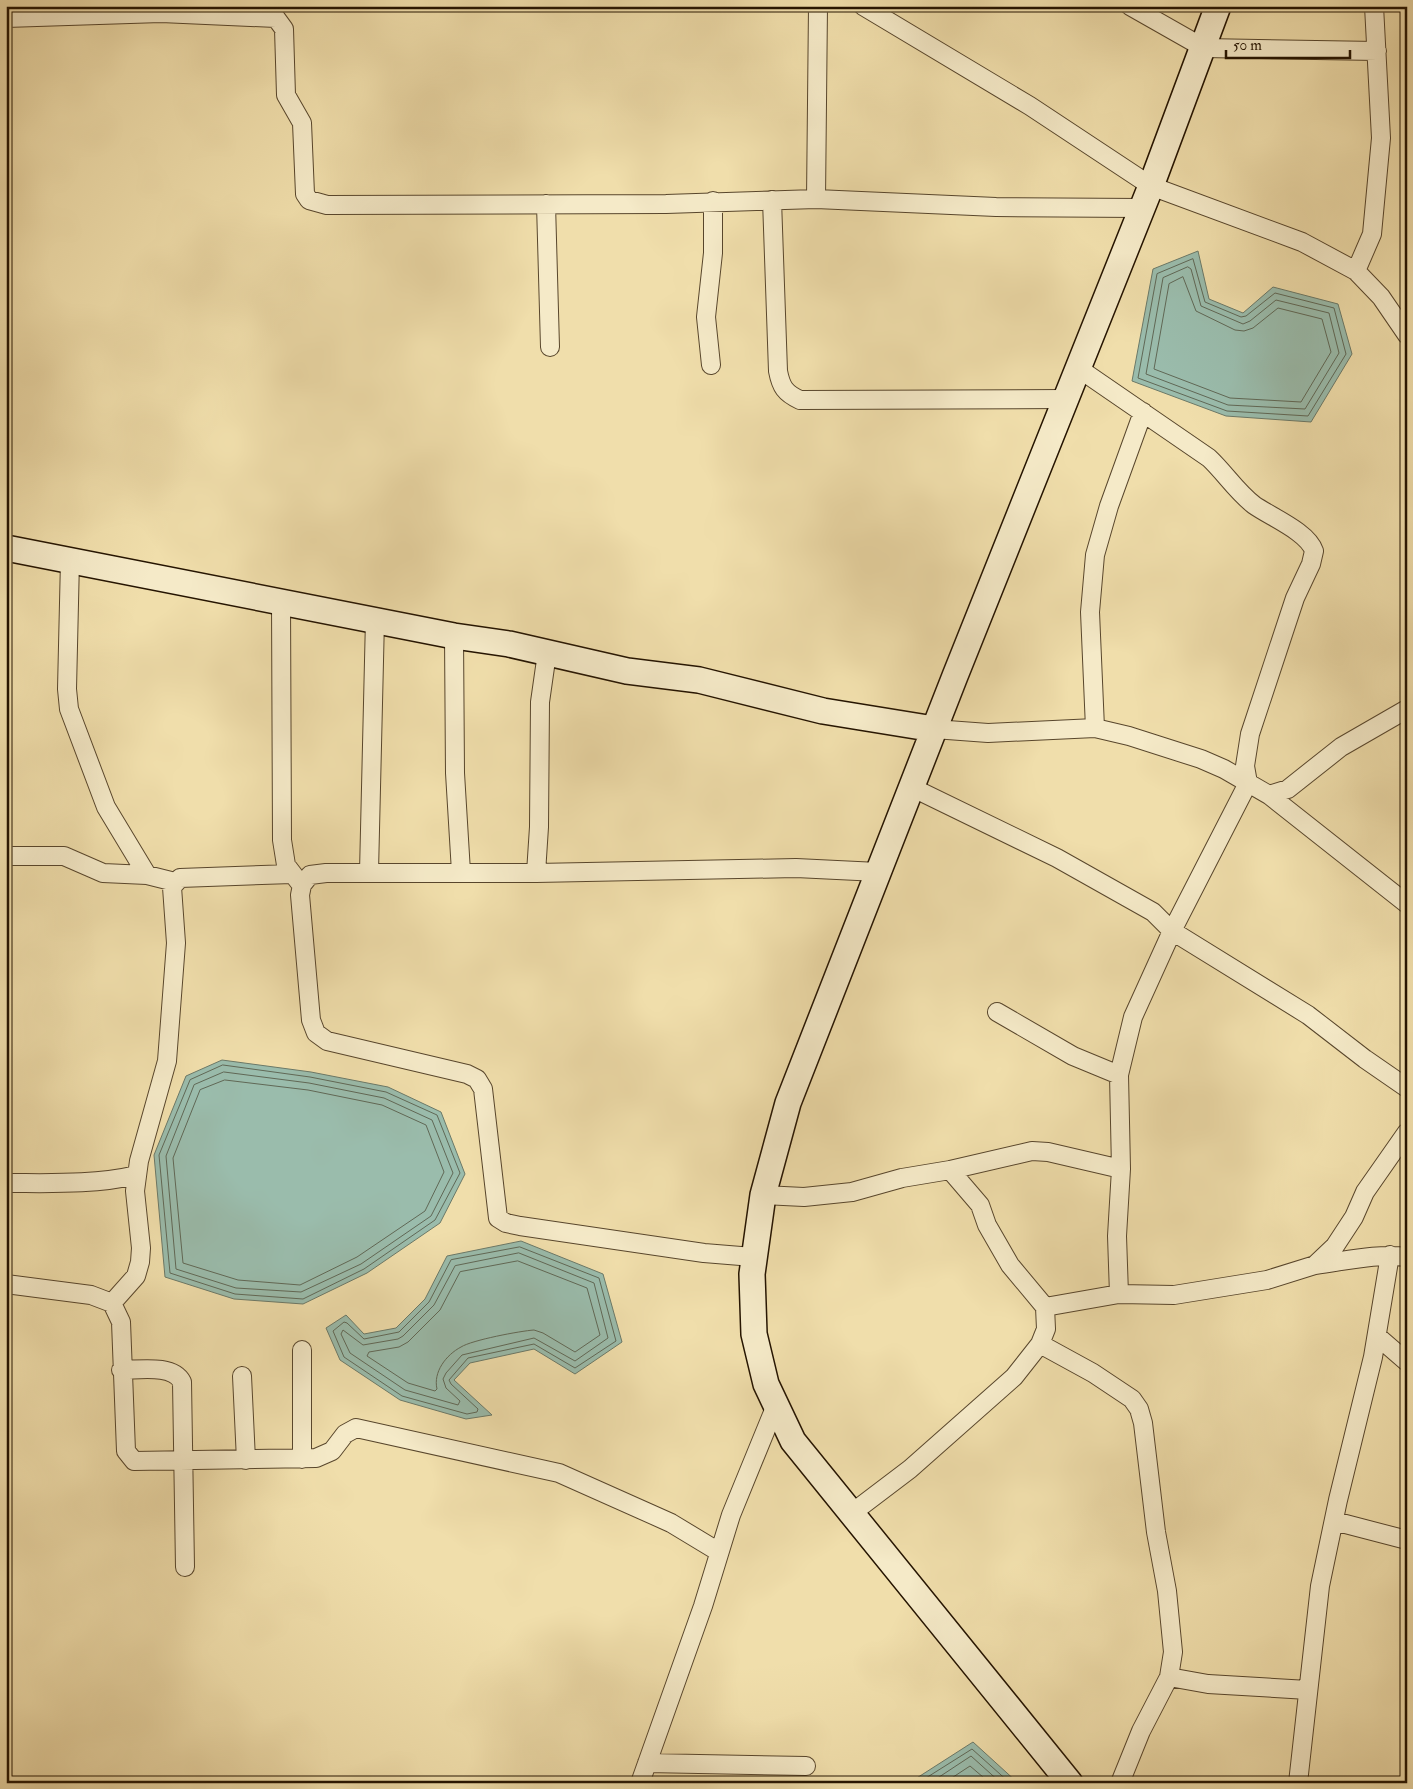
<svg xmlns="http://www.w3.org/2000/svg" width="1413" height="1789" font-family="'IM FELL Double Pica',serif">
	<rect width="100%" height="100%" fill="#f0deab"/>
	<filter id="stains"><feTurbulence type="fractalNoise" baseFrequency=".004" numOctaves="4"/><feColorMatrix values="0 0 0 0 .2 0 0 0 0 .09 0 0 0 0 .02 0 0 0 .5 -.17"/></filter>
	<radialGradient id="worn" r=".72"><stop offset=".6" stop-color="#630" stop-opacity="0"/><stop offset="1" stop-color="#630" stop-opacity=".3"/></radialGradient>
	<path fill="#9abcac" stroke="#6b7968" d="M1198 251 1209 299 1243 313 1273 287 1338 304 1352 354 1311 422 1226 416 1132 381 1153 269Z
		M222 1060 311 1072 388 1087 441 1112 465 1174 440 1223 367 1273 303 1304 234 1299 165 1277 154 1155 186 1076Z
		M521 1241 603 1274 622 1342 575 1374 534 1349 470 1363 454 1380 492 1415 466 1419 400 1400 340 1360 326 1328 346 1315 364 1334 396 1328 425 1299 447 1256Z
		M973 1742 1018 1783H909Z"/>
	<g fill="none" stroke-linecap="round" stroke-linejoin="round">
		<path stroke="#606856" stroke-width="1" d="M1193 259 1205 302 1241 317 1246 316 1275 293 1334 308 1346 354 1308 416 1227 411 1138 378 1157 274Z
			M1188 267 1191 269 1201 306 1243 324 1250 321 1276 300 1329 313 1339 353 1305 409 1228 405 1146 374 1163 278Z
			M1183 277 1196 311 1235 330 1244 331 1253 328 1278 308 1322 319 1331 352 1301 402 1230 398 1154 369 1169 284Z
			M223 1065 310 1077 386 1092 437 1115 460 1173 435 1220 364 1269 303 1299 235 1294 170 1273 159 1155 190 1080Z
			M224 1072 309 1083 384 1098 432 1120 453 1173 431 1216 361 1264 301 1292 236 1288 176 1269 166 1156 194 1085Z
			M225 1080 308 1090 382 1105 426 1125 444 1172 425 1211 357 1257 300 1285 238 1280 183 1263 173 1158 200 1090Z
			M520 1247 599 1278 616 1341 575 1368 534 1344 468 1358 449 1380 451 1384 478 1409 477 1412 467 1414 402 1396 344 1357 333 1331 344 1322 347 1323 364 1339 399 1332 429 1302 451 1260Z
			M519 1253 594 1283 608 1338 575 1361 534 1338 462 1355 446 1373 443 1379 446 1388 460 1401 458 1405 405 1390 350 1353 341 1334 343 1330 363 1345 398 1339 403 1336 434 1305 455 1266Z
			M518 1261 587 1288 600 1335 575 1352 543 1333 534 1330C520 1331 472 1340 461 1347 446 1355 433 1372 437 1389L435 1391 408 1383 367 1356 369 1352 399 1347 408 1342 440 1310 460 1272Z
			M918 1783 972 1749 1010 1783
			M930 1783 971 1756 1001 1783
			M944 1783 970 1766 990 1783"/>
		<defs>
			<path id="street" d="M863 6 1030 106 1151 186 1302 242 1356 271 1381 297 1407 335
				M1130 6 1204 48 1377 51
				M6 18 161 13 276 18 284 29 286 95 302 123 305 194 309 200 327 205 666 204 816 199 996 207 1142 208
				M816 199 818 6
				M772 200 778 371C781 387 785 393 800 400L1065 399
				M546 204 550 347
				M1356 271 1372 234 1381 138 1374 6
				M711 365 706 317 713 253V201
				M1078 368 1209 458C1225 473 1236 491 1254 505 1271 517 1308 532 1314 551L1311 564 1295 598 1250 734 1245 766 1248 783 1172 931 1133 1017 1119 1075 1121 1169 1117 1236 1119 1294
				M70 560 67 689 69 709 106 807 147 875
				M281 602 282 840 286 865 299 882
				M454 636 455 773 461 872
				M1095 728 1090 612 1095 555 1109 506 1143 412
				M934 729 988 733 1095 728 1129 736 1201 759 1224 769 1269 795 1288 789 1341 747 1407 709
				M911 787 1057 858 1153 912 1172 931 1308 1015 1365 1059 1407 1088
				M1269 795 1407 904
				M9 856H64L103 873 147 875 175 882
				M369 872 375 619
				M536 873 539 827 540 702 547 653
				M997 1012 1073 1056 1119 1075
				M6 1183C51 1183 94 1185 137 1175
				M763 1195 804 1197 852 1192 902 1178 950 1170 1032 1151 1048 1152 1121 1169
				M753 1257 704 1253 520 1226 506 1223 498 1218 483 1089 477 1079 467 1074 327 1041 316 1033 311 1020 300 895 302 885 310 875 326 873H536L796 868 878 872
				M1315 1265C1346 1261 1376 1253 1407 1257
				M6 1284 91 1295 112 1303 121 1322 126 1451 134 1461 316 1458 332 1451 345 1434 356 1428 559 1473 671 1523 719 1552
				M112 1303 136 1276 140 1262 141 1248 135 1191 139 1161 167 1061 176 943 172 887 180 878 292 874
				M1045 1307 1119 1294 1174 1295 1267 1280 1315 1265 1335 1246 1354 1217 1365 1192 1407 1132
				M1377 1336 1407 1362
				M1040 1344 1093 1373 1132 1399 1139 1409 1143 1423 1156 1532 1167 1591 1173 1652 1169 1677 1141 1731 1120 1783
				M121 1370C139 1370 173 1364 182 1382L185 1567
				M242 1376 246 1460
				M302 1459V1350
				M852 1513 910 1469 1014 1377 1040 1344 1046 1329 1045 1307 1010 1265 987 1225 980 1205 950 1170
				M1334 1521 1407 1540
				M1169 1677 1208 1684 1308 1690
				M647 1763 806 1766
				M640 1783 703 1606 731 1515 776 1405
				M1298 1783 1320 1586 1338 1500 1373 1357 1390 1255"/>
			<path id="secondary" d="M6 548 454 636 509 644 627 671 699 680 823 711 934 729
				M1070 1783 793 1441 766 1384 754 1334 752 1274 763 1195 788 1103 955 676 1151 186 1218 6"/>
		</defs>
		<use href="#street" stroke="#58462c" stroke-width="20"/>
		<use href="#secondary" stroke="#251401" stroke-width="28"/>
		<use href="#street" stroke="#f5eac8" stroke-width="18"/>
		<use href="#secondary" stroke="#f5eac8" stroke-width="25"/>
	</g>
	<rect width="1413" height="1789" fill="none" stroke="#f0deab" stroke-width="25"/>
	<rect x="8" y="8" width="1398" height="1774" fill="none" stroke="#251401" stroke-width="2.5"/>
	<rect x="12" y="12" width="1388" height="1764" fill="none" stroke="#251401"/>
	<path d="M1226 50v8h124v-8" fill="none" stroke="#251401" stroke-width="2.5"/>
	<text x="1233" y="50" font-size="15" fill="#251401" stroke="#f5eac8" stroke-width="4" paint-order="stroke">50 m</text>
	<rect width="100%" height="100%" filter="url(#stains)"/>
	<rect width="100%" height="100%" fill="url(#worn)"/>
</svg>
